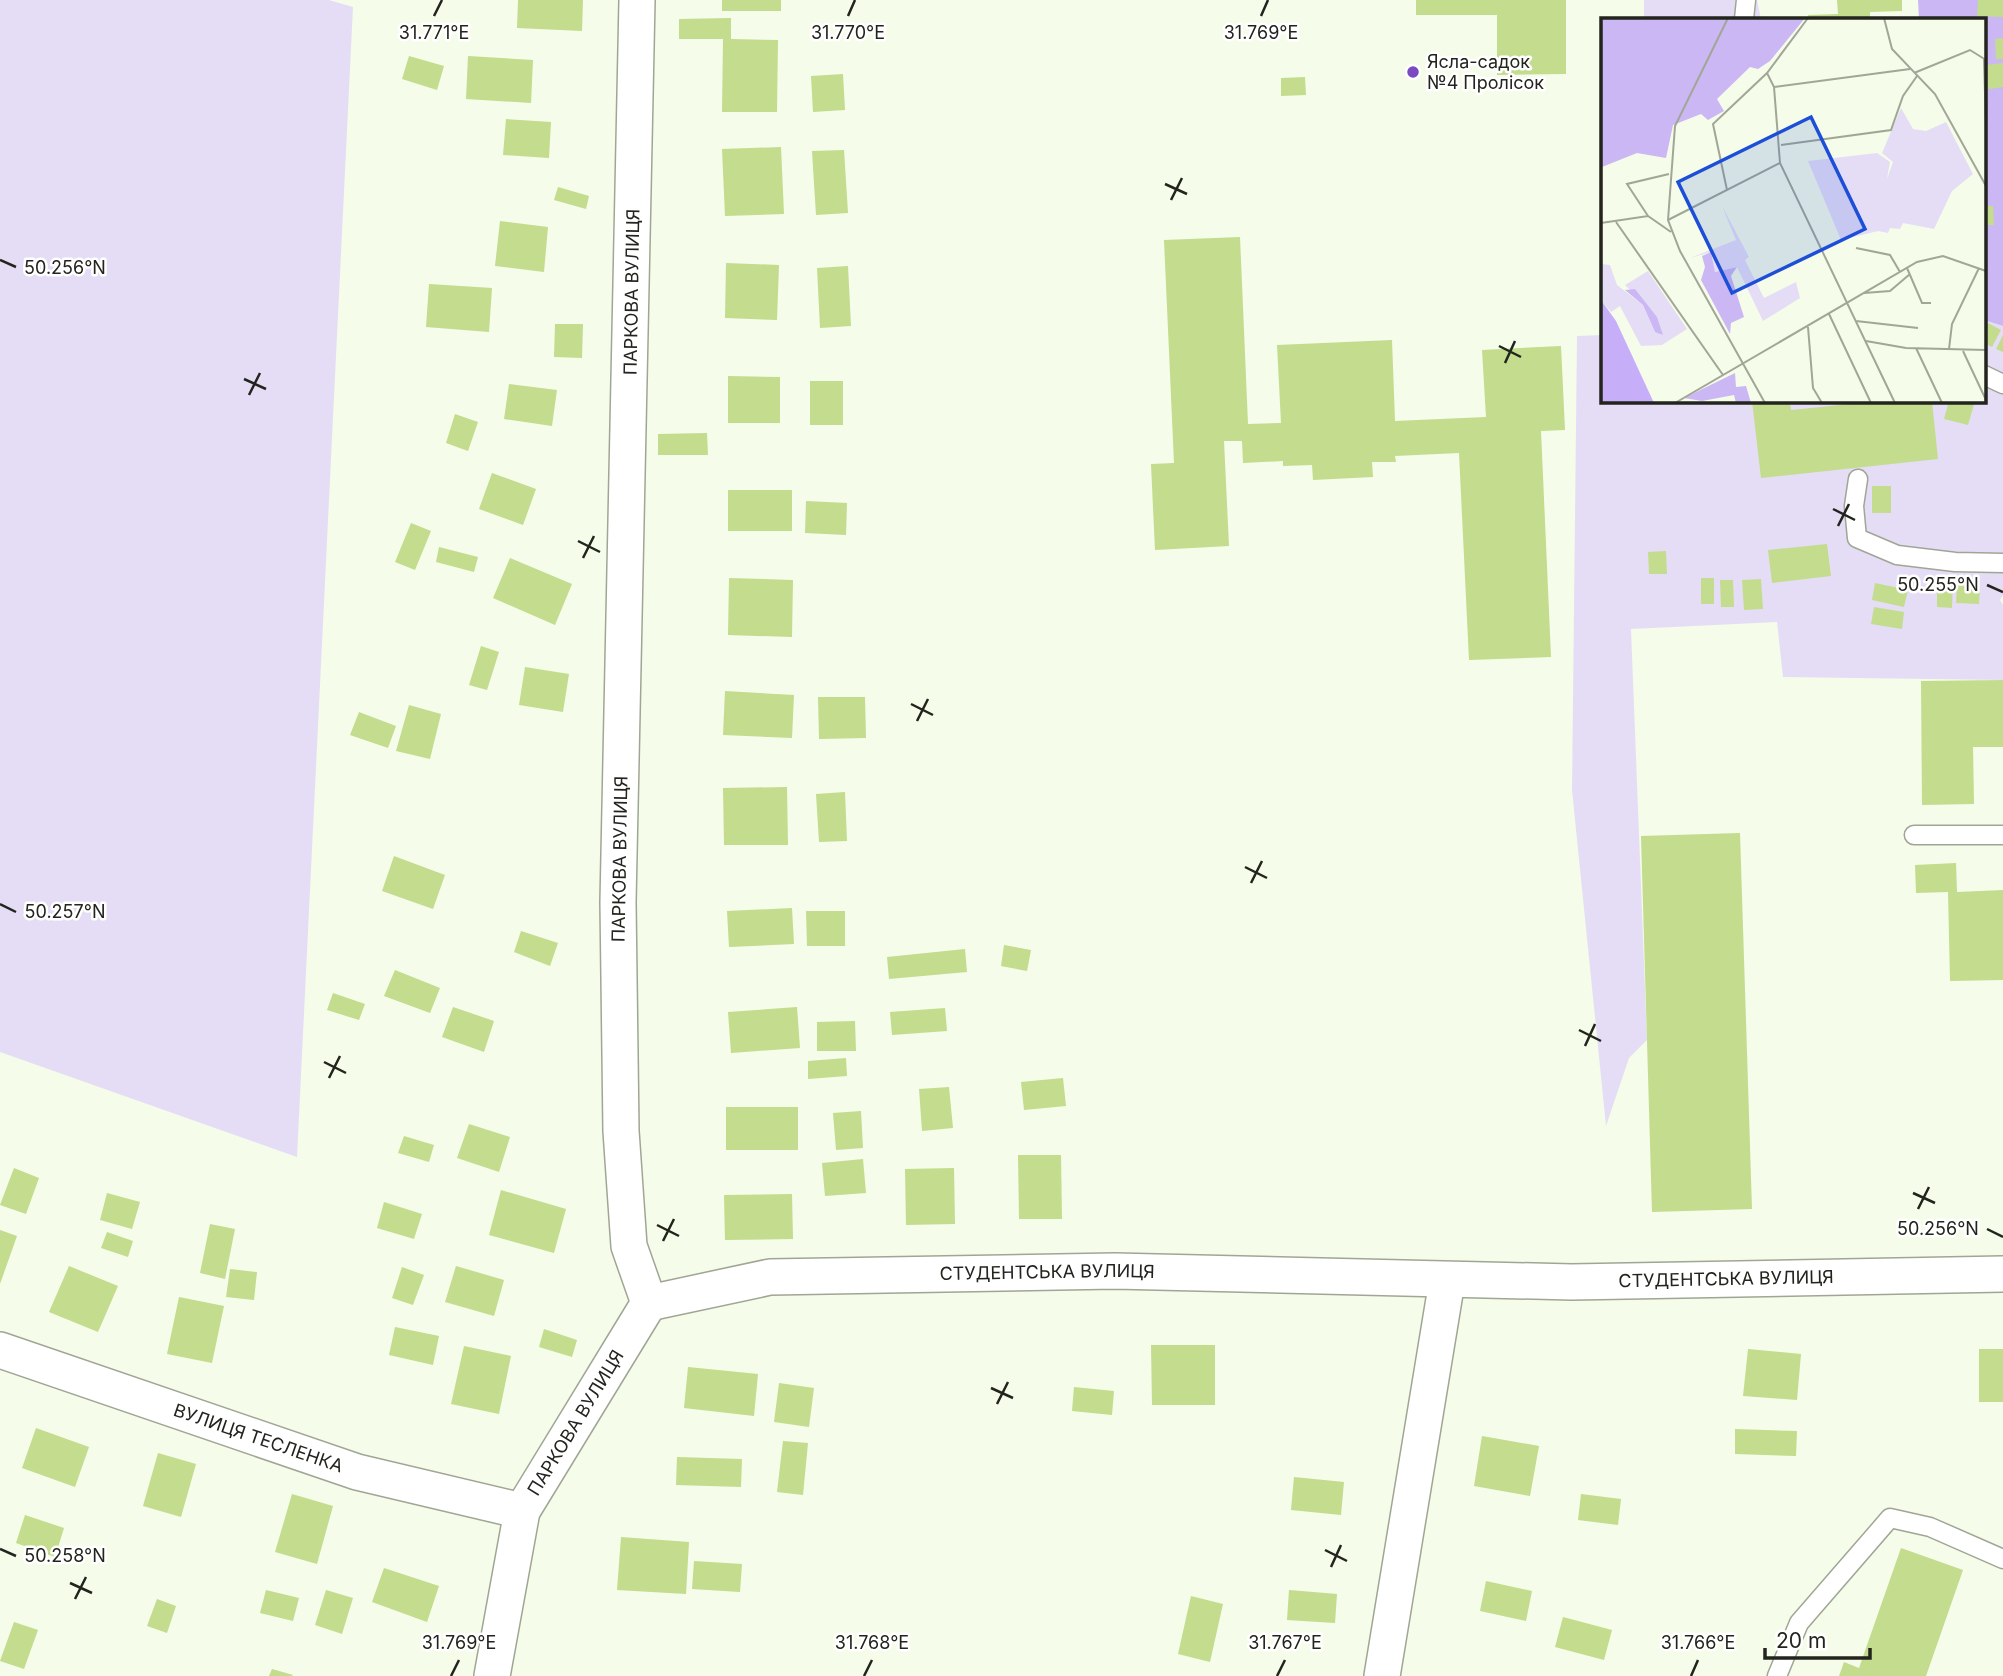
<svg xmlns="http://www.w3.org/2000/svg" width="2003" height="1676" font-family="Inter,sans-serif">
	<rect width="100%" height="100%" fill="#f5fce9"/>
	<path fill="#e5ddf6" d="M0 0H329L353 7 297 1157 0 1052Z
		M1644 0H1757L1761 19H1644Z
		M1984 320 2003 326V595L2000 600 2003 605V680L1783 677 1777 622 1631 629 1647 1040 1629 1058 1606 1126 1572 790 1577 336 1602 335V401H1984Z"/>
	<path fill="#cbb7f4" d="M1918 0H2003V326L1984 320V19H1919Z"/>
	<path fill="#c3dc8d" d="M518 0H583L582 31 517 28Z
		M722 0H781V11H722Z
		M1416 0H1566V74L1497 75V15H1416Z
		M1837 0H1902V11L1870 12V19H1809L1808 15 1838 14Z
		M1978 0H2003V17L1977 16Z
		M731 18V39L778 40 777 112H722L723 39H679V19Z
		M2003 38V59H1996L1995 39Z
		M409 56 444 66 437 90 402 79Z
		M468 56 533 60 531 103 466 99Z
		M2003 63V87L1984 90V65Z
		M843 74 845 110 813 112 811 76Z
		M1305 77 1306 95 1281 96V78Z
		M506 119 551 122 549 158 503 155Z
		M781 147 784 214 725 216 722 149Z
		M844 150 848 213 816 215 812 151Z
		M558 187 589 196 586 209 554 200Z
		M1984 206H1993L1994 225H1984Z
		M500 221 548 227 544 272 495 266Z
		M1240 237 1248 424 1281 423 1277 345 1392 340 1395 421 1486 417 1482 350 1561 346 1565 430 1541 431 1551 657 1469 660 1459 453 1395 456 1396 462H1372L1373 477 1313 480 1312 465 1283 466V461L1243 463 1242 441H1224L1229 546 1155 550 1151 464 1174 463 1164 240Z
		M726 263 779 265 777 320 725 318Z
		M848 266 851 326 820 328 817 268Z
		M429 284 492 288 489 332 426 327Z
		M1986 322 2001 330 1992 347 1984 343Z
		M555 324H583L582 358 554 357Z
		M2003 335V352L1996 349Z
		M728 376 780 377V423H728Z
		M810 381H843V425H810Z
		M509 384 557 390 552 426 504 419Z
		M1752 401H1790L1791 410 1880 401H1932L1938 459 1761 478Z
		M1949 401H1975L1968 425 1944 419Z
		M455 414 478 422 468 451 446 443Z
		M707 433 708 455H658V434Z
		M492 473 536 489 523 525 479 509Z
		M1872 486H1891V513H1872Z
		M728 490H792V531H728Z
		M806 501 847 503 846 535 805 533Z
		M411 523 431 531 415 570 395 562Z
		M1827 544 1831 576 1772 583 1768 550Z
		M439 547 478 557 474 572 436 562Z
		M1666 551 1667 574H1649L1648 552Z
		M510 558 572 584 555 625 493 598Z
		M729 578 793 580 792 637 728 635Z
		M1701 578H1714V604H1701Z
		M1761 579 1763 609 1744 610 1742 580Z
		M1720 580H1733L1734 607H1721Z
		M1937 580H1953L1952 608 1937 607Z
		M1875 583 1908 590 1904 607 1872 600Z
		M1957 585 1980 587 1979 604 1956 603Z
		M1874 607 1904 612 1902 629 1871 624Z
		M481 646 499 652 487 690 469 685Z
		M525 667 569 674 563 712 519 705Z
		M2003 680V747H1973L1974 804 1922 805 1921 681Z
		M725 691 794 695 792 738 723 735Z
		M818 697H865L866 738 819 739Z
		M409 705 441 714 430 759 396 751Z
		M359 712 396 726 388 748 350 735Z
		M787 787 788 845H724L723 788Z
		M845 792 847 841 819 842 816 794Z
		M1740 833 1752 1209 1652 1212 1641 836Z
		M394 856 445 875 433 909 382 891Z
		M1956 863 1957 892 2003 890V980L1950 981 1948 892 1916 893 1915 865Z
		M792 908 794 944 729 947 727 911Z
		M806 911H845V946H807Z
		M521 931 558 943 550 966 514 952Z
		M1004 945 1031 950 1027 971 1001 966Z
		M965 949 967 972 889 979 887 957Z
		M395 970 440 988 430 1013 384 996Z
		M333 993 365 1004 359 1020 327 1010Z
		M453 1007 494 1021 484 1052 442 1037Z
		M797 1007 800 1048 731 1053 728 1012Z
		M945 1008 947 1031 892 1035 890 1012Z
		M855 1021 856 1051H817V1022Z
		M846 1058 847 1076 808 1079V1061Z
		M1063 1078 1066 1106 1024 1110 1021 1082Z
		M949 1087 953 1128 922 1131 919 1089Z
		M726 1107H798V1150H726Z
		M861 1111 863 1148 836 1150 833 1113Z
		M469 1124 510 1137 499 1172 457 1158Z
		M404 1136 434 1145 429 1162 398 1153Z
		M1018 1155H1061L1062 1219H1019Z
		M863 1159 866 1193 825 1196 822 1163Z
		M14 1168 39 1178 26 1214 0 1205Z
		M954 1168 955 1224 906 1225 905 1169Z
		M501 1190 566 1209 554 1253 489 1235Z
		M107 1193 140 1202 132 1229 100 1220Z
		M792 1194 793 1239 725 1240 724 1195Z
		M384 1202 422 1214 414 1239 377 1228Z
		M210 1224 235 1229 225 1279 200 1273Z
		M0 1230 17 1236 0 1284Z
		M107 1232 133 1241 128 1257 101 1248Z
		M69 1266 118 1286 98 1332 49 1312Z
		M456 1266 504 1280 494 1316 445 1302Z
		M402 1267 424 1275 413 1305 392 1298Z
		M230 1269 257 1272 254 1300 226 1297Z
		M179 1297 224 1306 212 1363 167 1354Z
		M395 1327 439 1336 433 1365 389 1355Z
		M544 1329 577 1340 572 1357 539 1347Z
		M1151 1345H1215V1405H1152Z
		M464 1346 511 1356 499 1414 451 1404Z
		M1748 1349 1801 1354 1797 1400 1743 1396Z
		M1979 1349H2003V1402H1979Z
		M688 1367 758 1374 754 1416 684 1408Z
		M779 1383 814 1388 809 1427 774 1422Z
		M1074 1387 1114 1391 1112 1415 1072 1411Z
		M36 1428 89 1447 75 1487 22 1468Z
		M1735 1429 1797 1431 1796 1456 1735 1454Z
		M1482 1436 1539 1446 1530 1496 1474 1486Z
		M783 1441 808 1443 803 1495 777 1492Z
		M158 1453 196 1464 181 1517 143 1506Z
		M677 1457 742 1459 741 1487 676 1485Z
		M1294 1477 1344 1482 1341 1515 1291 1510Z
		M292 1494 333 1506 317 1564 275 1552Z
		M1581 1494 1621 1499 1618 1525 1578 1520Z
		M25 1515 64 1528 55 1557 16 1543Z
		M621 1537 689 1542 686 1594 617 1590Z
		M1901 1548 1963 1570 1926 1676H1839L1844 1662 1859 1668Z
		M694 1561 742 1564 740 1592 692 1589Z
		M384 1568 439 1586 427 1622 372 1602Z
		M1486 1581 1532 1591 1526 1621 1480 1611Z
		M266 1590 299 1598 293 1621 260 1613Z
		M326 1590 353 1598 342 1634 315 1625Z
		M1289 1590 1337 1594 1335 1623 1287 1620Z
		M1191 1596 1223 1604 1210 1662 1178 1654Z
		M157 1599 176 1606 167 1633 147 1626Z
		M1563 1617 1612 1630 1604 1660 1555 1647Z
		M14 1622 38 1630 24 1669 0 1661Z
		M272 1669 293 1675 292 1676H269Z"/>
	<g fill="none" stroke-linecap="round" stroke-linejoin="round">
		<defs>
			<path id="service" d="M1744 19 1746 0
				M1984 375 2003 384
				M1858 479 1854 506 1857 538 1897 555 1955 562 2003 563
				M1914 835H2003
				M1777 1676 1799 1623 1890 1518 1930 1527 2003 1559"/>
			<g id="minor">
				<path d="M637 0 618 902 621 1131 629 1246 649 1303"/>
				<path id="s1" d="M649 1303 770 1277 1115 1271 1572 1282 2003 1274"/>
				<path id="s2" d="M0 1350 357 1472 522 1511"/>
				<path id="s3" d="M492 1676 522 1511 649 1303"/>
				<path d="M1382 1676 1447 1281"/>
			</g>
		</defs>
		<use href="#service" stroke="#a0a695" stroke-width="21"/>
		<use href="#minor" stroke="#a0a695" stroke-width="38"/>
		<use href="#service" stroke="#fff" stroke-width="18"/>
		<use href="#minor" stroke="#fff" stroke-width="35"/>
	</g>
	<path fill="none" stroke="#22241d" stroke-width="2.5" d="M434 16 442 0M848 16 855 0M1261 16 1268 0M1165 184 1187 194M1171 200 1182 178M0 260 16 267M1499 346 1521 357M1505 363 1515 341M244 379 266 389M249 395 260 373M1833 509 1855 520M1838 526 1849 504M578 541 600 552M583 558 594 536M1987 585 2003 592M911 704 933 715M917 721 928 699M1245 867 1267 878M1251 883 1262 861M0 904 16 912M1579 1030 1601 1041M1585 1046 1595 1024M324 1062 346 1073M329 1078 340 1056M1913 1193 1935 1203M1918 1209 1929 1187M657 1225 679 1236M1987 1229 2003 1237M663 1241 674 1219M991 1388 1013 1398M997 1404 1008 1382M0 1549 16 1556M1325 1550 1347 1561M1331 1567 1341 1545M70 1583 92 1593M75 1599 86 1577M451 1676 459 1660M864 1676 872 1660M1277 1676 1285 1660M1691 1676 1698 1660"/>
	<circle fill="#7b4ac1" stroke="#fff" stroke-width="2.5" cx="1413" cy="72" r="7"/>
	<g text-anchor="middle" stroke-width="5" stroke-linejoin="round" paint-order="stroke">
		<g font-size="18" fill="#22241d" stroke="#fff" text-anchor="start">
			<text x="1427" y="68">Ясла-садок<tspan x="1427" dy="21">№4 Пролісок</tspan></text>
		</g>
		<g font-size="18" fill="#22241d" stroke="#fff">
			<text transform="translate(632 292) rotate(-89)" y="6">ПАРКОВА ВУЛИЦЯ</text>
			<text transform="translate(620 859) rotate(-89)" y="6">ПАРКОВА ВУЛИЦЯ</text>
			<text dy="6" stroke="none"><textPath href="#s1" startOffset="401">СТУДЕНТСЬКА ВУЛИЦЯ</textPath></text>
			<text dy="6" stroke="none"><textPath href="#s1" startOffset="1080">СТУДЕНТСЬКА ВУЛИЦЯ</textPath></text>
			<text dy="6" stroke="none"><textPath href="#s3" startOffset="271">ПАРКОВА ВУЛИЦЯ</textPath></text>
			<text dy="6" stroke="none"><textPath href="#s2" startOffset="273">ВУЛИЦЯ ТЕСЛЕНКА</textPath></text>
		</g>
	</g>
	<g transform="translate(1601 18)">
		<rect width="385" height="385" fill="#f5fce9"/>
		<path d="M300 90 312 111 325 113 345 104 372 156 351 173 333 211 302 205 299 211 289 210 287 215 277 213 240 222 207 143 276 135 289 144 286 161 292 144 281 135ZM121 188 148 239 144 242 163 280 195 264 199 280 162 303 136 249 114 254 110 234 89 240 135 222ZM0 246 9 247 16 267 42 287 54 314 56 299 24 267 47 253 86 311 61 327 40 328 19 288 10 294 0 282Z" fill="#e5ddf6"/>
		<path d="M0 0H204L169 43 157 51 149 49 116 81 123 93 107 102 100 96 72 107 65 140 36 135 1 149 0 155ZM110 234 114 254 136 249 130 258 143 299 130 305 129 316 100 262 104 249 101 238ZM34 271 56 299 62 317 54 314 42 287 24 272ZM134 355 135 369 145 368 150 385H135L133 377 101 383 83 380Z" fill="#cbb7f4"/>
		<path d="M0 282 15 303 53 385H0Z" fill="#c7aef9"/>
		<path fill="none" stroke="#a1a697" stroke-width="2" d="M127 0 74 108 67 202 79 233 164 385M283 0 291 31 334 76 385 168M383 41 385 110M166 55 173 69 179 145 294 385M313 55 369 32 385 42M173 69 309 51M180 127 290 112 302 78 316 58M126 172 112 106 166 55 207 0M47 198 26 166 68 156M67 202 179 145M15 204 122 357M0 205 47 198 70 214M255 230 289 237 299 254M306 250 321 285H330M263 275 289 273 309 256M228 296 270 385M255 303 317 310M207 309 212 370 221 385M265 323 305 330 385 332M315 330 341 385M348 331 351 306 378 250M362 333 385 382M74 385 316 244 342 238 385 253"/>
		<path fill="#1d4ed8" fill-opacity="0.15" stroke="#1d4ed8" stroke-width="3.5" d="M210 99 264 211 131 275 77 164Z"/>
		<rect width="385" height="385" fill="none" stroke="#22241d" stroke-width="3.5"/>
	</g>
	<g font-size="18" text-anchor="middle" fill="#22241d" stroke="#fff" stroke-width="5" stroke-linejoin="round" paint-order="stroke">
		<text x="434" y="39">31.771°E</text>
		<text x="848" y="39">31.770°E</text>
		<text x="1261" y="39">31.769°E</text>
		<text x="65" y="274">50.256°N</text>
		<text x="1938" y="591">50.255°N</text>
		<text x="65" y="918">50.257°N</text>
		<text x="1938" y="1235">50.256°N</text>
		<text x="65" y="1562">50.258°N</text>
		<text x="459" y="1649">31.769°E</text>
		<text x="872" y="1649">31.768°E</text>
		<text x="1285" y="1649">31.767°E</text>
		<text x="1698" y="1649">31.766°E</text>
	</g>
	<path d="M1765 1648v10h105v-10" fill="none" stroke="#22241d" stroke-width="3.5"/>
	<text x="1776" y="1648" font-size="21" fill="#22241d" stroke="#ffffff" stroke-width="5" paint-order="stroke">20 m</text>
</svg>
